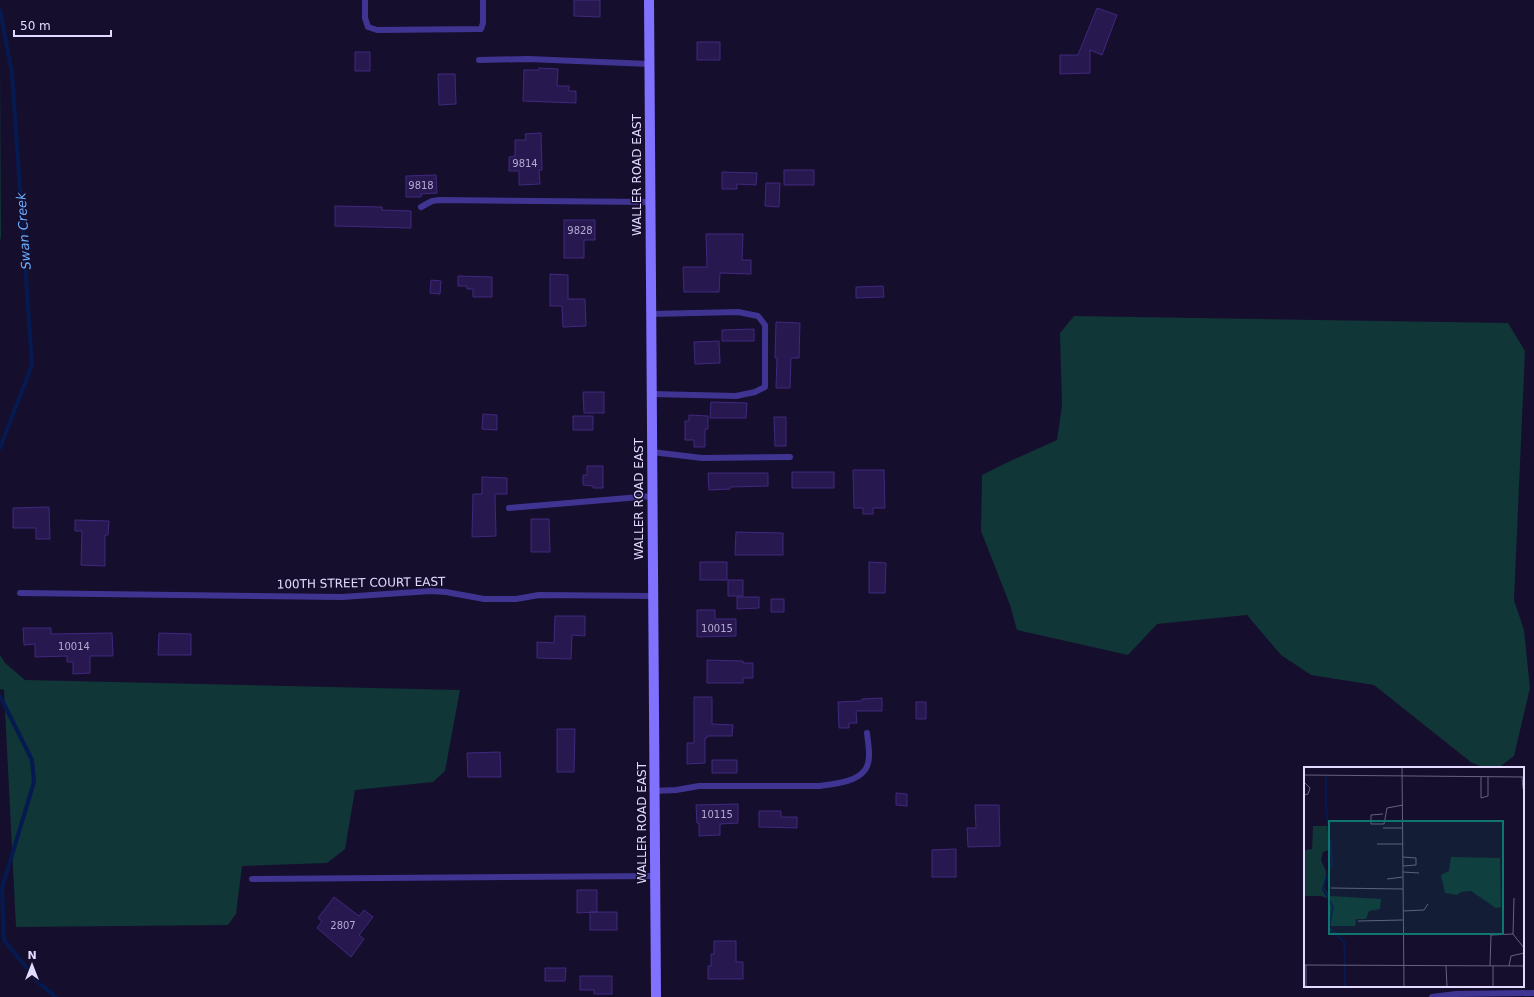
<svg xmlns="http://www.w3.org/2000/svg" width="1534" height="997" font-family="'DejaVu Sans',sans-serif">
	<rect width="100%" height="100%" fill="#160e2d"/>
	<path fill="#103638" d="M0 62 1 236 0 242Z
		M1074 316 1508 323 1525 351 1514 600 1524 630 1530 688 1514 756 1498 768H1486L1472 763 1374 685 1311 675 1281 655 1247 615 1157 624 1128 655 1017 630 1010 605 981 531 982 475 1006 463 1057 440 1062 406 1060 333Z
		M0 655 5 663 25 680 460 690 445 771 433 782 355 790 345 849 327 863 242 866 236 914 228 925 16 927 4 690 0 689Z"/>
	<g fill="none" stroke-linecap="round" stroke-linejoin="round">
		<path stroke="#051a50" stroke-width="4" d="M0 10 12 73 32 365 0 448
			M0 696 32 760 34 782 2 888 4 940 39 983 56 997"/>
	</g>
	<path fill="#281850" stroke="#40287f" d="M574 0H600V17L574 16Z
		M1097 8 1117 15 1102 55 1090 50V73L1060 74V55H1078Z
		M697 42H720V60H697Z
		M355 52H370V71H355Z
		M539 68 558 69 557 86H569V91H576V103L523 101 524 70H539Z
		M438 74H455L456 104 439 105Z
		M541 133 542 170H539L540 184 519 185V171H509V157L515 156V140H526L525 134Z
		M784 170H814V185H784Z
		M722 172 757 173 756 185 737 184V189H722Z
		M436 175 437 193 421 194V197H406V176Z
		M766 183H780L779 207 765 206Z
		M335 206 382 207V210L411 211V228L335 226Z
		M564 220H595V240H584V258H564Z
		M706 234H743L742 260H751V274L720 273 719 292H684L683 267H707Z
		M550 274 568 275V299H585L586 326 563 327 562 306H550Z
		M458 276 492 277V297H473V289H467V286H458Z
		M431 280 441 281 440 294 430 293Z
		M883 286 884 297 856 298V287Z
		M776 322 800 323 799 358H791L790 388H776L777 358H775Z
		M754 329V341H722V330Z
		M719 341 720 363 695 364 694 342Z
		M583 392H604V413H584Z
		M711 402 747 403 746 418H710Z
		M483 414 497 415V430L482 429Z
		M689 415 708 416V429H705V447H694V440H685V421H689Z
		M573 416H593V430H573Z
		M774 417H786V446H775Z
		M587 466H603V488H593V486L583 485V475H587Z
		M853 470H884L885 508H873V514H863V508H854Z
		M792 472H834V488H792Z
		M708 473H768V486L730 487V489L709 490Z
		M482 477 507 478V494H495L496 536 472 537 473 494H482Z
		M49 507 50 539H36V528H13V508Z
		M531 519H549L550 552H531Z
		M75 520 109 521 108 535H105V566L81 565 82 531H75Z
		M736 532 783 533V555H735Z
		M700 562H727V580H700Z
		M869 562 886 563 885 593H869Z
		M728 580H743V596H728Z
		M737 597H759V608L737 609Z
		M771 599H784V612H771Z
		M697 610H715V619H736V636L697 637Z
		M555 616H585V636L572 635 571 659 537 658V642L554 643Z
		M23 628H51V634L112 633 113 656H90V673L73 674V662H67V656L35 657V644L24 645Z
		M159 633 191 634V655H158Z
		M707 660 743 661V663H753V678H743V683H707Z
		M694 697H712V724L733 725 732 736H707V738H705V763L687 764V743H694Z
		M882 698V711H856L857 723H849V728H839L838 702 862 701V699Z
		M916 702H926V719H916Z
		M557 729H575L574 772H557Z
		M500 752 501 777H468L467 753Z
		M712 760H737V773H712Z
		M896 793 907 794V806L896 805Z
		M738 804V823L720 824V835L699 836V823H697L696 805Z
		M975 805H999L1000 846 968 847 967 828H976Z
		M759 811H781V817H797V828L759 827Z
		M956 849V877H932V850Z
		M577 890H597V912L577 913Z
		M334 897 359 916 364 910 373 917 359 935 364 939 351 957 317 928 322 921 318 918Z
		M590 912H617V930H590Z
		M714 941H736V962H743V979H708V966H711V954H714Z
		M545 968H566L565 981H545Z
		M580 976H612V994H594V990H580Z"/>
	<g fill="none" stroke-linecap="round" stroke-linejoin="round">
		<path stroke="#3f3491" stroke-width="6" d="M365 0V18L368 27 377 30 481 29 483 23V0
			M479 60 528 59 649 64
			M421 207 432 201 440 200 650 202
			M651 314 738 312 758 316 765 325V387L755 392 736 396 652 394
			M652 452 702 458 790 457
			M509 508 652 496
			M20 593 342 597 431 591 446 592 484 599H516L539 595 653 596
			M654 791 676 790 699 786H819C833 784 855 783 865 770 872 761 868 743 867 733
			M252 879 655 876
			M1432 997 1456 994 1534 993"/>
		<path stroke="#8171ff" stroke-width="10" d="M649 0 656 997"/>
	</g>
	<g text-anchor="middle" stroke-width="3" stroke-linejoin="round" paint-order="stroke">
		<g font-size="10" fill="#b4aad3">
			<text x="525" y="167">9814</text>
			<text x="421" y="189">9818</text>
			<text x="580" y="234">9828</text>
			<text x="717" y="632">10015</text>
			<text x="74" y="650">10014</text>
			<text x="717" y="818">10115</text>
			<text x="343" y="929">2807</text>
		</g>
		<g font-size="12" fill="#e2daff" stroke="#160e2d">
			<text transform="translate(637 175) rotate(-90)" y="4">WALLER ROAD EAST</text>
			<text transform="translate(639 499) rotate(-90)" y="4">WALLER ROAD EAST</text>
			<text transform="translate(361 583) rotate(-1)" y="4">100TH STREET COURT EAST</text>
			<text transform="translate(642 823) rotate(-90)" y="4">WALLER ROAD EAST</text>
		</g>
		<g font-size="13" font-style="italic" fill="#68adff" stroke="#160e2d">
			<text transform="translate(23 231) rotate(-94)" y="5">Swan Creek</text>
		</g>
	</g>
	<g transform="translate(1304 767)">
		<rect width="220" height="220" fill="#160e2d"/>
		<path d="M9 59H23L25 61V83L19 85 17 93 22 104 21 122 25 129 77 132 76 142 65 144 62 152H52L51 159H27L25 132 17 129H0V83L8 82ZM147 90 196 91 197 140 192 141 167 124 157 125 153 128 141 126 137 108 145 104Z" fill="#103638"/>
		<path fill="none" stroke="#051a50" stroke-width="2" d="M22 10V38L28 95 19 122 29 140 25 161 40 175 41 197M41 199V220"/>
		<path fill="none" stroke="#686081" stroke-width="1" d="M98 0 100 220M0 8 220 10M177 10V31L184 29V10M218 10 219 22M0 28 4 27 6 21 0 15M79 47 67 48V57H80L83 41 99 38M79 61H99M73 77H99M99 90 112 91V98L99 99M99 105 115 106M83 112 99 110M27 121 99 122M99 144 120 143 124 137M54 154 99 153M209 167 220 181M0 198 220 199M2 198V220M142 199 143 220M186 199 187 168 209 167 210 131M189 199V220M205 199 207 189 220 186"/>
		<path fill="#0f766e" fill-opacity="0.15" stroke="#0f766e" stroke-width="2" d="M25 54H199V167H25Z"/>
		<rect width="220" height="220" fill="none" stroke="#e2daff" stroke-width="2"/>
	</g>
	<g transform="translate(32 965)" stroke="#160e2d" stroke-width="3" paint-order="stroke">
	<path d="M0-3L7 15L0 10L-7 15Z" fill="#e2daff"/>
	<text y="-6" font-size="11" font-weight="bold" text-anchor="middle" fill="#e2daff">N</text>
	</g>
	<path d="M14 30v6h97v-6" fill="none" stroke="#e2daff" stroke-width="2"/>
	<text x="20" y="30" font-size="12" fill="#e2daff" stroke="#160e2d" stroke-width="3" paint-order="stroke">50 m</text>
</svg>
